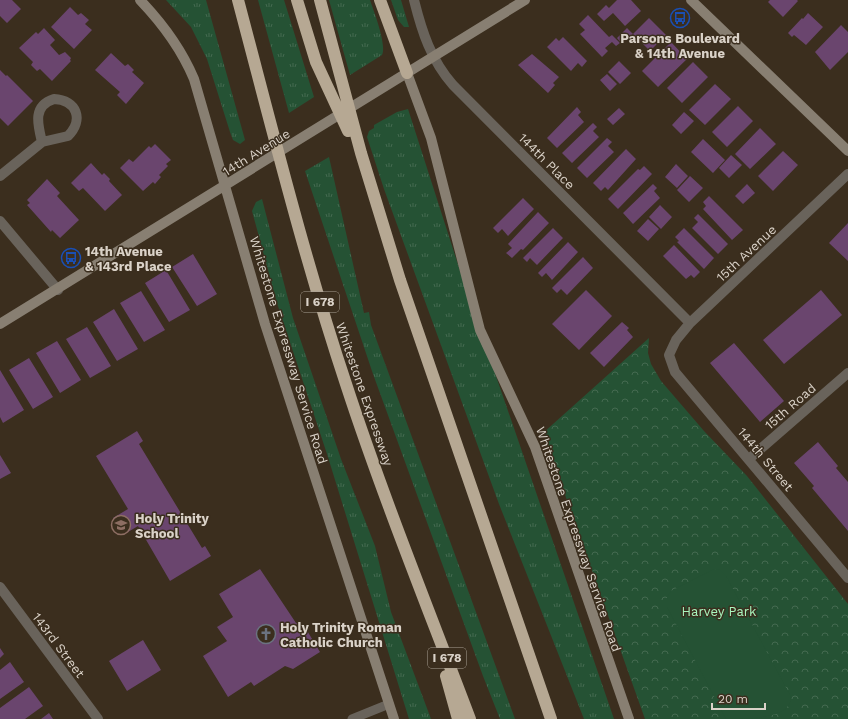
<svg xmlns="http://www.w3.org/2000/svg" width="848" height="719" font-family="'Work Sans',sans-serif">
	<defs>
		<pattern id="grass-tufts" width="24" height="20" patternUnits="userSpaceOnUse"><rect width="24" height="20" fill="#255234"/><path d="M3 7l-1-3M5 7V3M7 7l1-3M15 17l-1-3M17 17v-4M19 17l1-3" fill="none" stroke="#446a50"/></pattern>
		<pattern id="forest-crowns" width="20" height="18" patternUnits="userSpaceOnUse"><rect width="20" height="18" fill="#255234"/><path d="M2 6a3 3 0 1 1 6 0M12 15a3 3 0 1 1 6 0" fill="none" stroke="#446a50"/></pattern>
	</defs>
	<rect width="100%" height="100%" fill="#3b2e1e"/>
	<path fill="url(#grass-tufts)" d="M166 0H206L245 140 240 144 233 140 230 132 207 59 191 27Z
		M258 0H284L314 97 289 113Z
		M329 0H370C374 12 387 45 382 55L350 75Z
		M391 0H401L409 27H404L398 20Z
		M408 109 463 280 614 719H584L499 504 384 189 367 137 369 131 374 128V125L397 112Z
		M329 157 364 313 369 312 371 325 515 719H500L483 676 373 374 305 171Z
		M262 199 293 318 341 459 375 546 391 612 431 719H409L327 454 277 303 252 211 256 202Z"/>
	<path fill="url(#forest-crowns)" d="M649 338 648 353 651 364 661 381 704 431 747 476 848 604V719H645L543 433Z"/>
	<path fill="#255234" d="M714 569 720 570 726 576 790 695C796 719 746 719 726 719L667 607V597L671 591Z"/>
	<path fill="#6a456e" d="M0 0H12L21 9 7 23 0 16Z
		M617 0H631L641 11 625 26 613 13 604 21 597 14 606 5 609 8Z
		M770 0H797L798 1 783 17 768 2Z
		M70 7 78 15 81 13 89 20 85 24 92 30 74 49 51 27Z
		M808 13 823 27 806 45 794 35 792 37 788 33 802 18 803 19Z
		M588 15 609 37 612 35 620 43 616 46 612 42 605 48 608 51 602 57 580 34 585 30 579 24Z
		M649 18 666 35 650 51 633 34Z
		M841 25 848 32V52L830 70 815 52Z
		M44 28 55 40 50 45 59 55 65 52 71 58 70 60 71 61 52 81 40 69 37 71 31 65 33 62 19 48 36 32 38 34Z
		M627 28 633 34 622 44 617 38Z
		M563 37 587 61 582 67 578 63 571 71 547 47 556 38 559 41Z
		M671 42 687 59 658 87 642 71Z
		M111 53 125 66 128 64 134 70 132 72 144 83 126 104 117 95 120 92 95 70Z
		M532 54 559 77 553 83 555 85 548 93 518 65Z
		M619 61 631 73 620 84 608 72Z
		M693 62 708 77 682 103 667 88Z
		M0 70 6 76 7 75 33 101 8 126 0 118Z
		M607 74 617 84 610 91 600 80Z
		M715 84 731 99 705 125 689 110Z
		M738 106 753 121 727 147 712 132Z
		M577 107 581 112 578 115 584 122 557 148 547 138Z
		M619 108 625 114 613 125 607 119Z
		M684 112 694 121 681 134 672 125Z
		M593 123 597 127 593 131 599 137 572 163 562 153Z
		M760 128 776 144 750 169 735 154Z
		M607 138 612 142 608 146 614 152 587 178 577 168Z
		M703 139 725 160 713 173 691 152Z
		M155 144 171 160 166 164 168 166 159 175 161 177 155 184 153 182 143 191 120 168 129 159 133 162 149 146 151 148Z
		M626 149 636 159 608 190 605 187 601 191 593 183Z
		M783 151 798 165 773 191 758 176Z
		M731 155 742 165 729 178 719 168Z
		M91 163 102 175 104 173 110 179 109 181 122 195 105 211 83 188 79 191 71 183Z
		M676 164 688 176 677 188 665 177Z
		M644 166 652 174 618 209 608 199 638 169 640 170Z
		M690 176 703 188 689 202 677 190Z
		M47 179 60 193 57 196 79 220 60 238 52 230 51 232 27 205 30 203 27 200Z
		M653 184 657 188 654 191 660 198 633 224 623 213Z
		M747 184 755 193 743 204 735 196Z
		M709 196 743 230 732 240 703 209 706 206 703 202Z
		M523 198 534 209 508 236 502 229 498 233 493 228Z
		M660 205 672 217 661 229 649 217Z
		M538 212 549 223 523 250 521 249 512 258 506 253 512 248 508 244Z
		M698 214 728 244 718 254 692 228 698 222 694 218Z
		M648 219 659 229 648 241 637 231Z
		M848 223V261L829 243Z
		M553 228 563 238 537 265 530 258 527 262 523 258Z
		M684 228 714 258 704 269 677 242 679 241 675 237Z
		M568 242 578 252 552 280 546 273 542 277 538 273Z
		M674 245 700 272 694 278 691 275 686 279 663 256Z
		M193 254 217 294 197 306 172 267Z
		M583 257 593 268 567 295 561 289 557 293 552 288Z
		M166 270 190 310 169 322 145 283Z
		M586 290 612 316 579 350 552 324Z
		M821 290 842 315 784 364 763 340Z
		M141 291 165 330 144 342 120 303Z
		M114 309 138 349 117 361 93 322Z
		M622 322 629 328 627 330 633 337 604 367 590 353Z
		M87 327 111 366 90 378 66 339Z
		M57 341 81 380 60 393 36 353Z
		M734 343 784 401 760 422 710 363Z
		M29 358 53 397 33 409 9 370Z
		M0 370 24 410 3 423 0 417Z
		M137 431 143 441 139 444 202 548 205 546 211 556 170 581 138 526 123 535 113 518 128 509 96 456Z
		M818 442 838 466 836 468 848 482V531L812 488 814 486 794 463Z
		M0 455 11 473 0 479Z
		M260 569 296 623 303 624 320 652 293 669 285 666 254 686 251 682 228 697 203 656 227 641 217 627 233 617 219 594Z
		M143 640 161 670 127 691 109 661Z
		M0 648 4 654 0 658Z
		M10 662 24 682 0 699V670Z
		M29 687 43 706 25 719H0V708Z
		M49 713 53 719H41Z"/>
	<g fill="none" stroke-linecap="round" stroke-linejoin="round">
		<path stroke="#69635b" stroke-width="9" d="M352 719 389 704"/>
		<path stroke="#69635b" stroke-width="10" d="M414 0C422 32 431 60 453 85L690 323
			M54 99C77 100 84 120 68 136L42 142C38 125 32 106 54 99Z
			M848 174 690 323 676 340 669 355 675 372 848 578
			M0 176 42 142
			M0 221 58 290
			M749 459 848 373
			M0 587 98 719"/>
		<path stroke="#887f72" stroke-width="10" d="M140 0C163 24 181 48 194 79L265 324 394 719
			M691 0 848 151
			M407 73 431 138 480 330 535 447 629 719
			M0 324 525 0"/>
		<path stroke="#b6a893" stroke-width="12" d="M238 0C272 128 304 258 346 384 383 497 428 608 470 719
			M297 0 316 62 348 131
			M320 0 361 153 400 280 551 719
			M380 0 407 73
			M446 676 458 719"/>
	</g>
	<defs>
		<symbol id="bus-ring" viewBox="-11 -11 22 22"><circle r="9.5" fill="#3b2e1e" stroke="#1a4fb4" stroke-width="1.5"/><path d="M-5-6H5V4H4V6H2V4H-2V6H-4V4H-5ZM-3.5-4V0h7V-4ZM-3.5 1.2v1.5H-2V1.2ZM2 1.2v1.5H3.5V1.2Z" fill="#1a4fb4"/></symbol>
		<symbol id="school-ring" viewBox="-11 -11 22 22"><circle r="9.5" fill="#3b2e1e" stroke="#8d6e63" stroke-width="1.5"/><path d="M0-5L7-2L0 1L-7-2ZM-4 1L0 2.5L4 1V4Q0 6-4 4Z" fill="#8d6e63"/></symbol>
		<symbol id="church-ring" viewBox="-11 -11 22 22"><circle r="9.5" fill="#3b2e1e" stroke="#6b7280" stroke-width="1.5"/><path d="M-1.2-6h2.4v3.5h3.3v2.4h-3.3V6h-2.4V-.1h-3.3v-2.4h3.3Z" fill="#6b7280"/></symbol>
	</defs>
	<g fill-rule="evenodd">
		<use href="#bus-ring" x="669" y="7" width="22" height="22"/>
		<use href="#bus-ring" x="60" y="247" width="22" height="22"/>
		<use href="#school-ring" x="110" y="514" width="22" height="22"/>
		<use href="#church-ring" x="255" y="623" width="22" height="22"/>
	</g>
	<g text-anchor="middle" stroke-width="3" stroke-linejoin="round" paint-order="stroke">
		<g fill="#3b2e1e" stroke="#aaa195" stroke-width="1">
			<rect x="301" y="292" width="38" height="20" rx="3"/>
			<rect x="428" y="648" width="38" height="20" rx="3"/>
		</g>
		<g font-size="12" font-weight="bold" fill="#dad2c8">
			<text x="320" y="306">I 678</text>
			<text x="447" y="662">I 678</text>
		</g>
		<g font-size="13" font-weight="bold" fill="#dad2c8" stroke="#3b2e1e" text-anchor="start">
			<text x="680" y="43" text-anchor="middle">Parsons Boulevard<tspan x="680" dy="15">&amp; 14th Avenue</tspan></text>
			<text x="85" y="256">14th Avenue<tspan x="85" dy="15">&amp; 143rd Place</tspan></text>
			<text x="135" y="523">Holy Trinity<tspan x="135" dy="15">School</tspan></text>
			<text x="280" y="632">Holy Trinity Roman<tspan x="280" dy="15">Catholic Church</tspan></text>
		</g>
		<g font-size="13" fill="#dad2c8" stroke="#3b2e1e">
			<text transform="translate(256 152) rotate(-32)" y="5">14th Avenue</text>
			<text transform="translate(547 161) rotate(45)" y="5">144th Place</text>
			<text transform="translate(746 253) rotate(-43)" y="5">15th Avenue</text>
			<text transform="translate(289 350) rotate(73)" y="5">Whitestone Expressway Service Road</text>
			<text transform="translate(365 394) rotate(71)" y="5">Whitestone Expressway</text>
			<text transform="translate(790 406) rotate(-41)" y="5">15th Road</text>
			<text transform="translate(766 459) rotate(50)" y="5">144th Street</text>
			<text transform="translate(579 539) rotate(71)" y="5">Whitestone Expressway Service Road</text>
			<text transform="translate(59 645) rotate(53)" y="5">143rd Street</text>
		</g>
		<g font-size="13" fill="#a8f5bd" stroke="#3b2e1e">
			<text x="719" y="616">Harvey Park</text>
		</g>
	</g>
	<path d="M712 703v6h53v-6" fill="none" stroke="#dad2c8" stroke-width="2"/>
	<text x="718" y="703" font-size="12" fill="#dad2c8" stroke="#3b2e1e" stroke-width="3" paint-order="stroke">20 m</text>
</svg>
